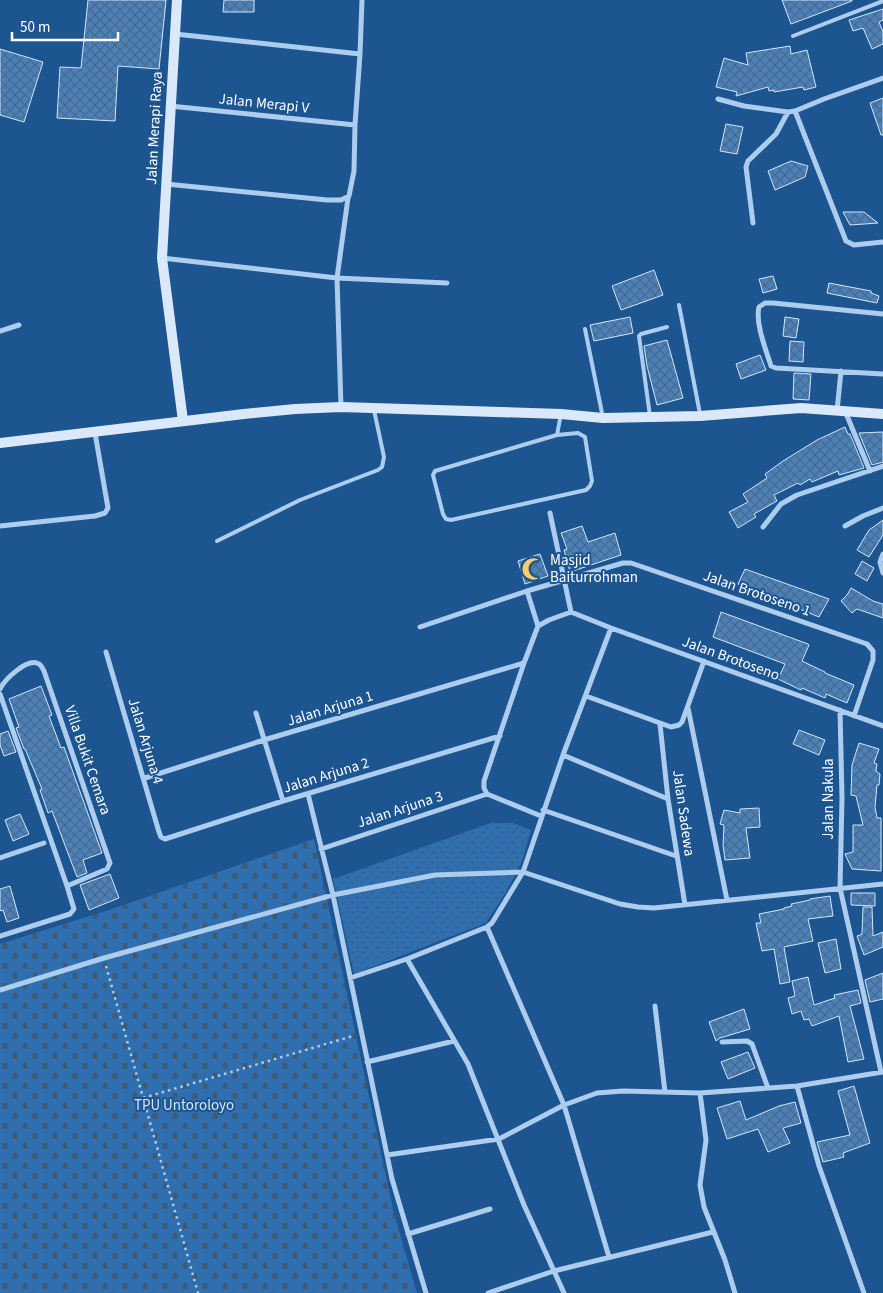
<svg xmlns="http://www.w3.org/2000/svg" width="883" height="1293" font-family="'Source Sans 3',sans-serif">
	<defs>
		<pattern id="grass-dots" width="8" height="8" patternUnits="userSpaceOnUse" patternTransform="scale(1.25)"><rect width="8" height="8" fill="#306faf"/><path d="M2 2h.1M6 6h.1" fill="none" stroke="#415a74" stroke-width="1.8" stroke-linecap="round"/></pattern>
		<pattern id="cemetery-stones" width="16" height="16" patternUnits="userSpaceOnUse" patternTransform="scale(1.25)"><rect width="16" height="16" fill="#306faf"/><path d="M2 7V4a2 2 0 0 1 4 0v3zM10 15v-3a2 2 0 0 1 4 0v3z" fill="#415a74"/></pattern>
		<pattern id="building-cross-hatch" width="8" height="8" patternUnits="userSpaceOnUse" patternTransform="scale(1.25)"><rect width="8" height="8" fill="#4a81ba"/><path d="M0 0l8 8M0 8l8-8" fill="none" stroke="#4b6988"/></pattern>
	</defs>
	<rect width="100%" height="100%" fill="#1d5591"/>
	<path fill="url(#grass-dots)" d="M491 823H513L531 830 522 861 506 892 486 923 354 974 333 879Z"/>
	<path fill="url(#cemetery-stones)" d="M314 839 394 1214 417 1293H0V944L112 909Z"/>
	<path fill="url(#building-cross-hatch)" stroke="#d3e6fa" d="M88 0H166L159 69 118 66 115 121 57 118 60 67 81 68Z
		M224 0H254V12H223Z
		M782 0H852V1L791 24Z
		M883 9V20L879 22 883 32V44L872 49 863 28 853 31 849 20Z
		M790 46 791 54 807 50 816 87 804 90 803 87 774 92V90L769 91 768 87 736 96 737 92 716 87 724 58 748 65 746 53Z
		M0 49 43 62 24 122 0 115Z
		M883 98V135H881L870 103Z
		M726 124 743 127 737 154 720 151Z
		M791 161 808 166 805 177 775 190 768 171Z
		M843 212H864L878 223 850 225Z
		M654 270 663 295 621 310 612 286Z
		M773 276 777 289 763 293 759 279Z
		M829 283 871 291V293L879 296 877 303 827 293Z
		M630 317 633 333 594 341 590 325Z
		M785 317 799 319 796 338 783 336Z
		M667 340 683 398 657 405 647 366 644 346Z
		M790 341 804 342 803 362 789 361Z
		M760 355 766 370 741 379 736 364Z
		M794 373 811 374 809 400 793 399Z
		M845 427 848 434H850L864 468 839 475 838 471 812 482 810 479 800 485 798 483 774 495 777 501 754 514 756 517 738 528 729 512 748 502 743 494 767 478 765 474 783 461 817 440Z
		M883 432V462L872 465 859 433Z
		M883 520V535L869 557 857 550 869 530Z
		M582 526 588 542 615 533 621 555 570 572 564 550 567 549 561 533Z
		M540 554 548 576 525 584 518 561Z
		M862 561 874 568 867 581 855 574Z
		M745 569 829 599 819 617 738 584Z
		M851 588 873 601 883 604V618L857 609 852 613 841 601 847 595Z
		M721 612 808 644 809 645 802 661 825 672V673L854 685 847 703 826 694 825 698 802 688 801 690 778 679 785 664 713 637Z
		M41 686 52 715 49 716 61 748 64 747 102 853 83 860 87 873 77 877 52 811 48 813 40 790 42 789 25 749H24L16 728 19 727 9 699Z
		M799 730 825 740 819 755 793 744Z
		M8 731 16 752 4 756 0 745V734Z
		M859 743 879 749 874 763 877 764 876 771 880 774 879 785H877L875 807 877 818H881V871L852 869 845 854 853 852V825H863L856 796 851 795 852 765Z
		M759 808 760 827 746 828 750 858 725 860 723 845 724 825 720 824 724 810 740 813V809Z
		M20 814 29 834 13 841 5 820Z
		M110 874 119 898 89 910 80 885Z
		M10 886 19 918 7 922 3 910 0 911V889Z
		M851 893H875V906L851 905Z
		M830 896 833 916 808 919 813 941 784 947 790 982 780 984 774 949 762 951 756 923H761L759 914 784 909V908L792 906 791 904 810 900V899Z
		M863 907H872L873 936 883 932V947L864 955 857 936 862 934Z
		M836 939 841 969 825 973 818 943Z
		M883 973V999L870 1002 865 980Z
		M808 977 814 1005 835 998 834 995 858 990 861 1003 850 1006 864 1059 848 1062 839 1016 812 1026 809 1019 804 1020 801 1011 792 1014 788 998 795 996 792 981Z
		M744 1009 750 1029 720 1038 716 1041 709 1022Z
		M748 1052 755 1068 728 1079 721 1062Z
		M854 1086 870 1143 843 1153 844 1157 823 1162 817 1142 850 1135 838 1091Z
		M740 1101 746 1120 779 1106 795 1102 801 1123 783 1128 790 1143 768 1152 758 1129 727 1139 717 1108Z"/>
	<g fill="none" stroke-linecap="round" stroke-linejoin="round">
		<path stroke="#adcdee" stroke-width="2.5" stroke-dasharray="2.5 4" stroke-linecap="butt" d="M106 966 198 1293
			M143 1098 353 1036"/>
		<path stroke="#adcdee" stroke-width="4" d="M793 36 883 1
			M679 305 700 414
			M585 329 603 418
			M650 416 639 336 641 334 667 327
			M557 435 578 433 585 437 592 481 590 486 586 490 451 520 446 519 443 514 433 475 435 471 557 435 561 414
			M217 541 300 500 378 470 382 467 384 457 374 410"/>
		<path stroke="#adcdee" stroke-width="5" d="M360 54 362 0
			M718 99 744 106 788 112 795 111 824 99 883 78
			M170 106 355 125
			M795 111 846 241 854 245 883 242
			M166 184 327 200H341L349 196 354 171 355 125 360 54 175 34
			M753 223 746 167 748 161 776 134 788 112
			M162 258 337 278 447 283
			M883 314 773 303H765L759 307C755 323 766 350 771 366L776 368 883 374
			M0 331 19 325
			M341 407 337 278 348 198
			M837 411 841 371
			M845 411 870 471
			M550 513 571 612
			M0 526 95 516 105 513 108 508 95 433
			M845 526 863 516 883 508
			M763 527 781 504 797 495 883 466
			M883 554 880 562 883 573
			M527 591 538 626
			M571 612 611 628 883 726
			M420 627 527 591 623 563H631L867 644 873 651V660L854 716
			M106 652 159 832 161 837 165 839 283 801 500 736
			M0 689C5 679 28 657 39 664 41 665 43 669 44 671L110 863 107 869 67 886 74 909 70 914 0 936
			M0 694 67 886
			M586 696 671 727 679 725 682 722 704 661
			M688 708 727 900
			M840 710 842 798 840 888 881 1072
			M256 713 283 801
			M660 724 668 799 685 905
			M563 755 668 799
			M145 778 264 740 524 663
			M308 794 333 895 392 1179 426 1293
			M543 810 676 856
			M541 816 487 794 484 788V781L524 663 538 626 549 620 571 612
			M321 849 487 794
			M0 858 44 843
			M487 927 564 1105 609 1257
			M407 959 468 1064 524 1205 564 1293
			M350 978 407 959 487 927 492 923 523 872 563 755 611 628
			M0 990 104 958 333 895 435 875 523 872 620 904 638 907 654 908 883 884
			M655 1006 665 1092
			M722 1042 747 1041 752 1044 768 1088
			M367 1062 454 1041
			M797 1086 819 1166 864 1293
			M700 1093 706 1140 700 1185 704 1207 725 1260 735 1293
			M387 1155 499 1139 564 1105 597 1093 623 1091 700 1093 797 1086 883 1072
			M408 1234 490 1209
			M488 1293 554 1271 713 1232"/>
		<path stroke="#d9e9fa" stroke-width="10" d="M177 0 162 258 183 421
			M0 443 244 414 295 409 341 407 561 414 603 418 700 416 801 408 883 414"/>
	</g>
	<defs>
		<symbol id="mosque-bare" viewBox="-9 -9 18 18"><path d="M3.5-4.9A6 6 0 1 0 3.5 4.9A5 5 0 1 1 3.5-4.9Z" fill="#fecd6b" stroke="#1d5591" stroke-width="2.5" paint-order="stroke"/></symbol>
	</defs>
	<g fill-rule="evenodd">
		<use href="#mosque-bare" x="517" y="553" width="32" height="32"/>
	</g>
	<g text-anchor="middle" stroke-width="4" stroke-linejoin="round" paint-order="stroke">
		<g font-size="15" fill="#fff" stroke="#1d5591">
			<text transform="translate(264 103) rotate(6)" y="5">Jalan Merapi V</text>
			<text transform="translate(154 128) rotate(-87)" y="5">Jalan Merapi Raya</text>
			<text transform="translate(757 593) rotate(19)" y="5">Jalan Brotoseno 1</text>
			<text transform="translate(731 658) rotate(20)" y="5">Jalan Brotoseno</text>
			<text transform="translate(330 708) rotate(-17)" y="5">Jalan Arjuna 1</text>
			<text transform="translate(146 741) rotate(73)" y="5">Jalan Arjuna 4</text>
			<text transform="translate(88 760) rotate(71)" y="5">Villa Bukit Cemara</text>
			<text transform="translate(326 775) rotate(-17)" y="5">Jalan Arjuna 2</text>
			<text transform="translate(828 799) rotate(-90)" y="5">Jalan Nakula</text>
			<text transform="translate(400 809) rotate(-18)" y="5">Jalan Arjuna 3</text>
			<text transform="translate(684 813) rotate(82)" y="5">Jalan Sadewa</text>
		</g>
		<g font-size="15" fill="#fff" stroke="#1d5591" text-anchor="start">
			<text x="550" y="565">Masjid<tspan x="550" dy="17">Baiturrohman</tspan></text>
		</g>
		<g font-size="15" fill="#d3e6fa" stroke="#1d5591">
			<text x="184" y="1110">TPU Untoroloyo</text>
		</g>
	</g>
	<path d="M12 32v8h106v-8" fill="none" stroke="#ffffff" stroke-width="2.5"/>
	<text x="20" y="32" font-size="15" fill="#ffffff" stroke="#1d5591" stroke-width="4" paint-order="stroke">50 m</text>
</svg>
